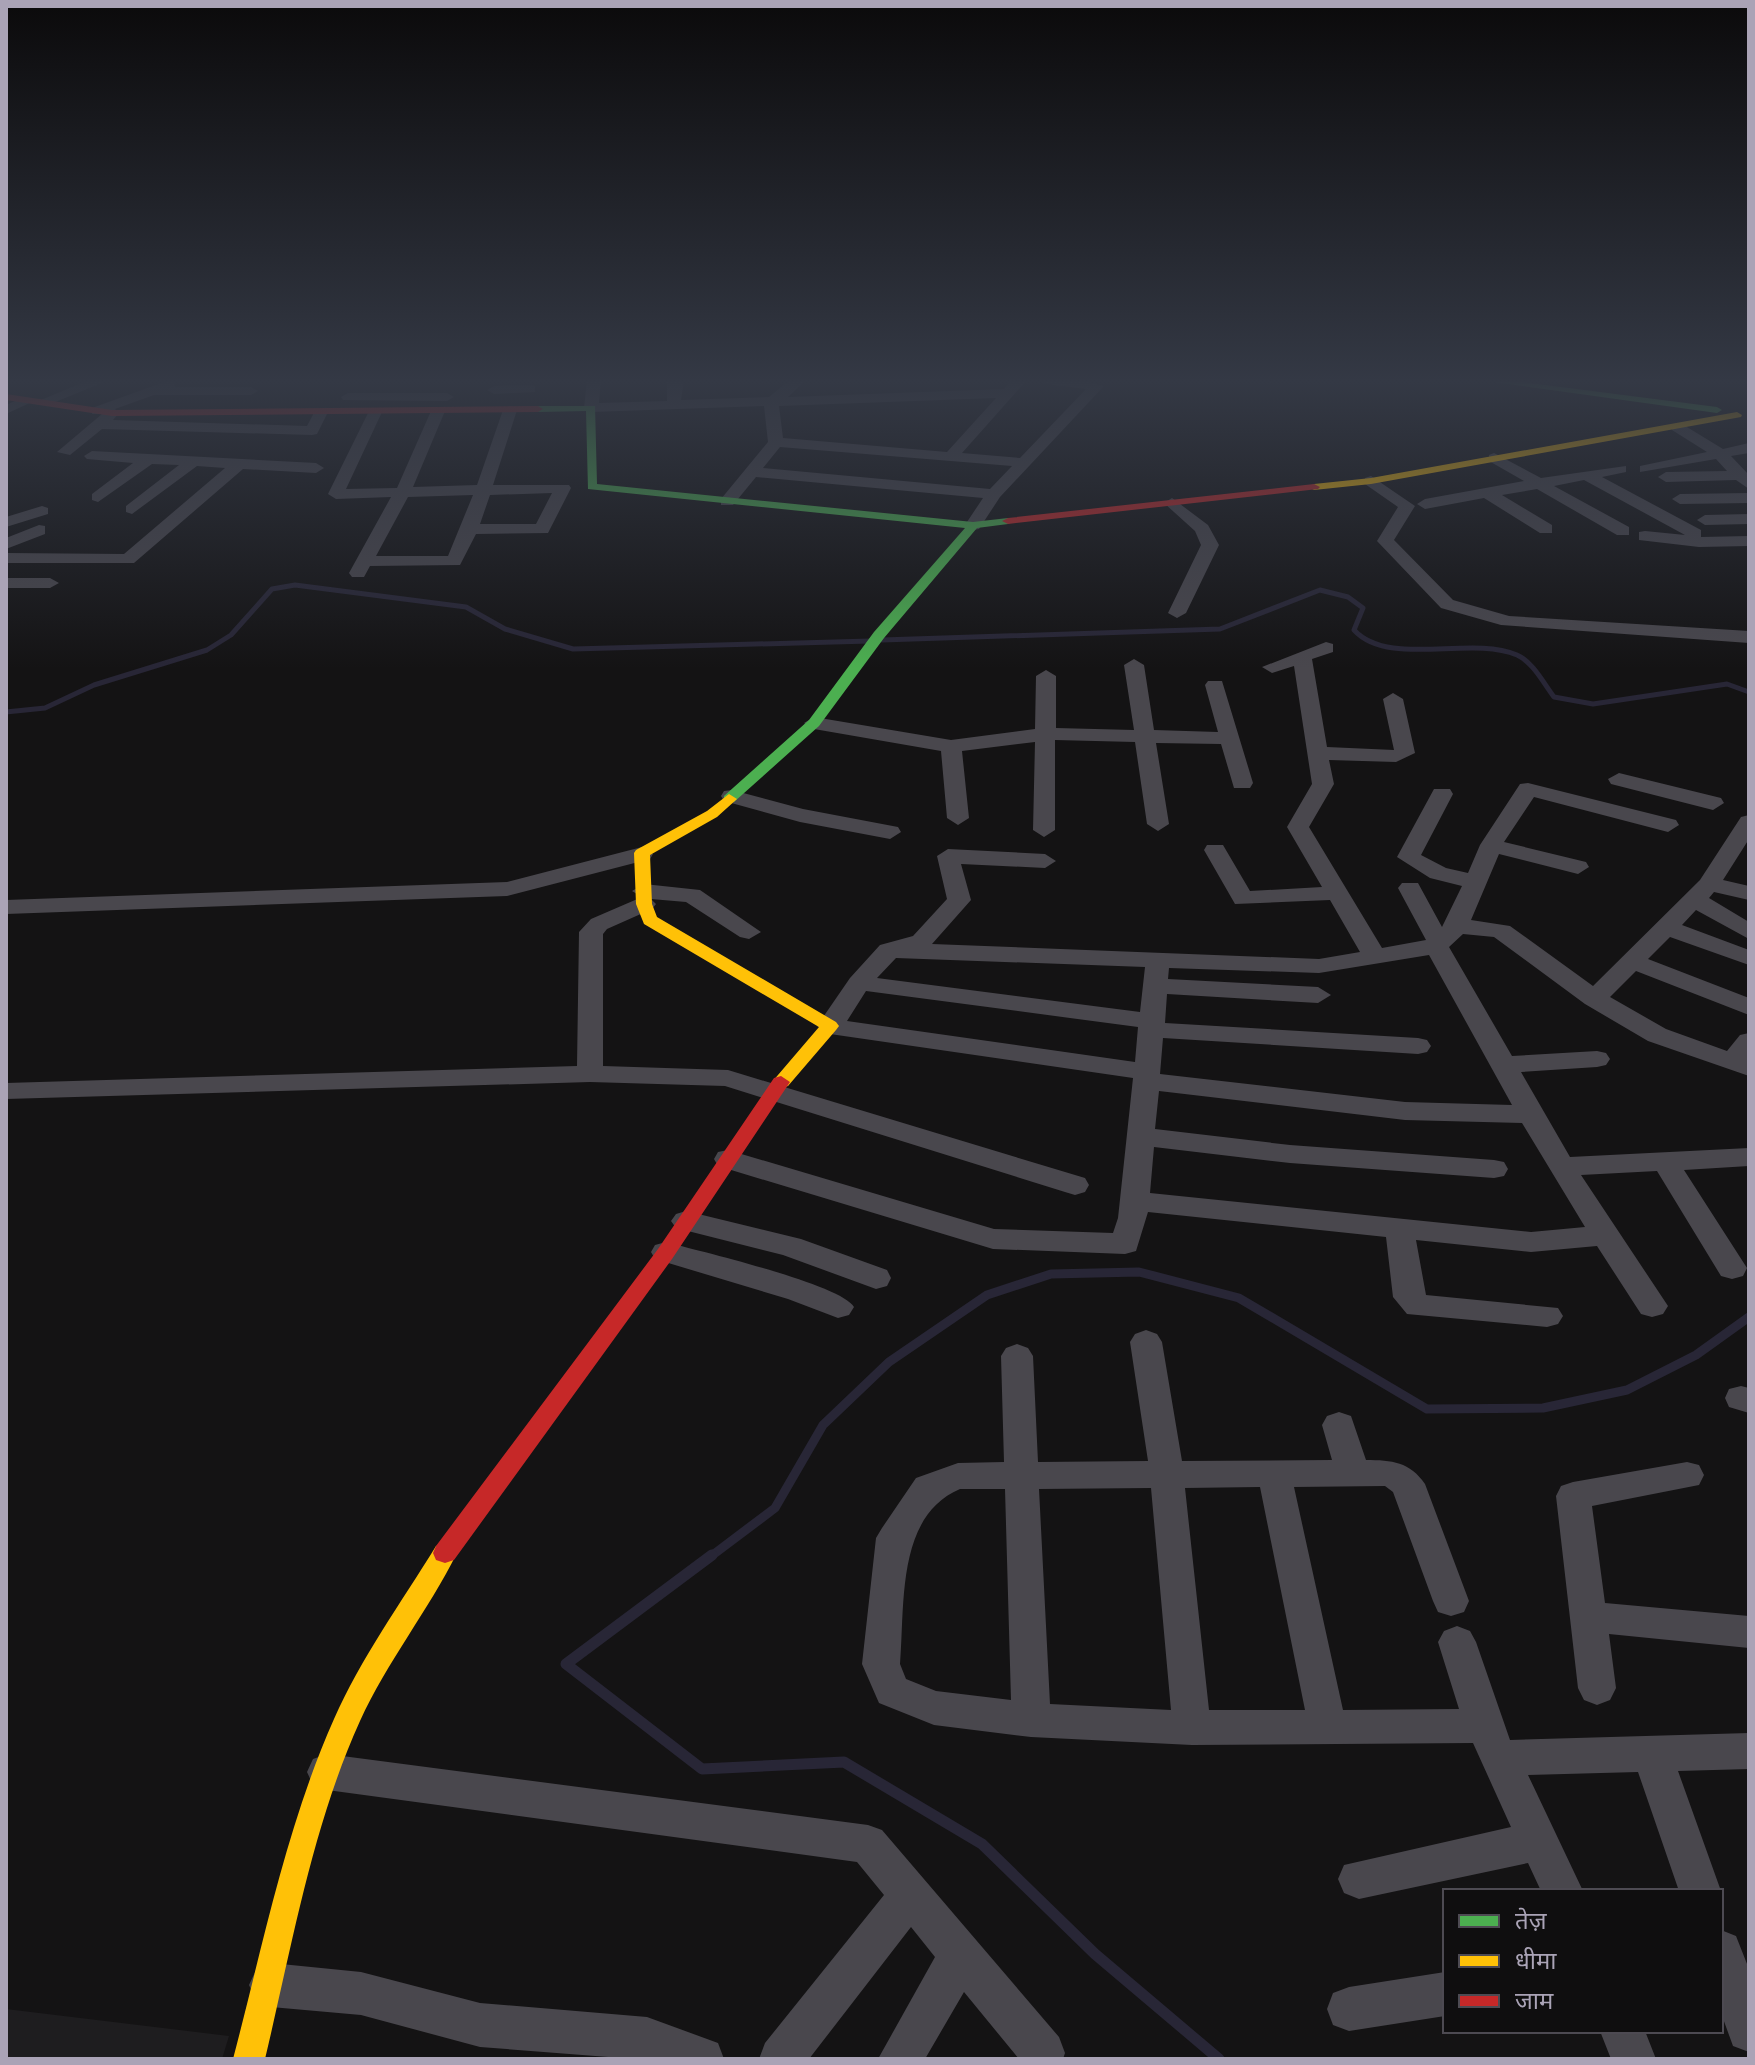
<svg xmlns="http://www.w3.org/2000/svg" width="1755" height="2065" font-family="Arial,'Noto Sans Devanagari',sans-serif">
	<rect width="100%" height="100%" fill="#141314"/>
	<path fill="#1e1d1f" d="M6 2009 229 2036 222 2059H6Z"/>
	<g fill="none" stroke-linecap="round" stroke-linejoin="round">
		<path stroke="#282636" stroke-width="5" d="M882 640 1220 629 1320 590 1348 597 1363 608 1354 630C1389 668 1470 635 1517 655 1533 662 1544 684 1554 697L1593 704 1727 684 1749 692
			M6 712 45 708 94 685 207 650 231 635 272 589 295 585 466 607 505 629 573 649 870 641"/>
		<path stroke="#282636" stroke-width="9" d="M710 1557 775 1508 823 1425 889 1362 987 1295 1051 1274 1139 1272 1239 1298 1427 1409 1543 1408 1627 1390 1696 1355 1749 1317"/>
		<path stroke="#282636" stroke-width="11" d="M712 1555 566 1664 702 1769 844 1762 982 1844 1095 1954 1219 2059"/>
		<path fill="#49474d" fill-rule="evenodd" d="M89 380H109L48 405 36 402Z
			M587 380H601L599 403 667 401V380H684L681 400 769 397 790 380H806L788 397 1004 389 1012 380H1027L962 453 1020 458 1086 389 1046 384 1039 380H1082L1104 386 1000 497 979 529 973 530 965 525 983 498 756 477 733 505H721V499L768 442 764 406 591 412 584 408ZM996 398 947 452 783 438 779 406ZM780 447 1012 466 990 489 763 468Z
			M164 382H174L175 387H251L258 391 251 395H154L115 409 119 413 113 420 307 426 316 409 328 412 317 434 312 435 102 429 70 455 57 452 102 414H92V408Z
			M530 385 535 386V392L494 394 487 390 494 386Z
			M348 393H447L454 397 447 401 343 400 341 397Z
			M24 397 36 400 6 414V405Z
			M510 406 517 410 493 485H569L571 488 548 533 476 534 460 565 370 566 364 577H352L349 573 391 497 336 499 328 494 370 409 382 412 346 489 397 488 431 411 438 407 445 411 413 487 477 485 503 410ZM552 493 536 524H480L490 495ZM473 495 448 556H376L408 497Z
			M1672 424H1682L1723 449 1749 443V453L1731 456 1749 475V489L1736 480 1666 482 1658 477 1666 472 1727 471 1716 459 1640 472V466L1707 452 1672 430Z
			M92 451 316 463 324 468 316 473 243 469 134 563H6V553L124 554 225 468 197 466 132 514 126 512V506L179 465 152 464 98 502 92 500V494L133 463 87 459 84 456Z
			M1494 453 1541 478 1626 466V472L1602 477 1701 530V537L1749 536V546L1699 547 1639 540V532L1645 531 1685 535 1584 480 1554 486 1629 527V535H1617L1537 489 1502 495 1552 525V533H1540L1484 498 1425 509 1417 504 1425 499 1524 481 1489 461V455Z
			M1371 476 1415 506 1394 540 1453 600 1509 616 1749 631V643L1501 625 1441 608 1377 541 1398 507 1365 484V478Z
			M1749 493V503L1680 504 1672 499 1680 494Z
			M1172 498 1208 525 1219 545 1186 613 1177 618 1168 613 1201 545 1195 531 1164 503Z
			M42 506 48 508V514L6 527V517Z
			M1749 514V524L1705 525 1697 520 1705 515Z
			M39 525 45 526V534L6 549V538Z
			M6 578H50L59 583 50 588H6Z
			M1326 642 1333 644V652L1312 659 1327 747 1394 750 1383 699 1393 693 1403 699 1415 753 1396 762 1329 760 1334 784 1309 827 1382 948 1426 940 1398 888 1402 883H1418L1442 927 1462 886 1430 878 1397 857 1434 789H1450L1453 794 1421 855 1446 868 1468 873 1480 845 1520 784 1528 783 1676 820 1679 825 1668 832 1534 797 1504 842 1586 862 1589 867 1578 874 1499 854 1471 920 1510 926 1593 986 1700 880 1741 817 1749 815V839L1723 880 1749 886V900L1714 892 1709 898 1749 922V939L1696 910 1682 925 1749 950V965L1670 937 1648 959 1749 998V1015L1636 971 1610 997 1666 1029 1727 1051 1740 1035 1749 1033V1076L1648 1041 1585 1004 1494 937 1463 934 1449 947 1512 1056 1597 1051 1606 1053 1610 1059 1606 1065 1597 1067 1521 1072 1570 1157 1749 1148V1166L1684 1170 1747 1268 1743 1276 1732 1279 1721 1276 1657 1171 1581 1175 1668 1306 1663 1314 1652 1317 1641 1314 1597 1246 1531 1252 1416 1240 1426 1295 1558 1308 1563 1316 1558 1324 1547 1327 1407 1314 1393 1297 1386 1237 1148 1212 1136 1251 1125 1254 993 1249 718 1166 714 1159 718 1152 728 1150 994 1229 1113 1233 1118 1218 1133 1078 830 1034 817 1026 850 978 880 945 913 936 947 899 937 856 948 849 1045 854 1056 861 1045 868 961 864 971 900 932 944 1319 959 1360 952 1330 900 1235 904 1204 850 1207 845H1223L1250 891 1322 887 1287 827 1312 784 1294 666 1272 673 1262 667ZM1429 955 1512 1105 1405 1102 1160 1074 1163 1038 1418 1054 1427 1052 1431 1046 1427 1040 1418 1038 1165 1023 1167 994 1318 1003 1331 995 1318 987 1168 979 1169 968 1319 973ZM896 958 1145 967 1140 1012 877 978ZM866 991 1138 1027 1135 1062 847 1021ZM1159 1091 1405 1120 1522 1123 1585 1227 1531 1232 1150 1193 1154 1147 1290 1163 1494 1178 1504 1176 1508 1169 1504 1162 1494 1160 1290 1145 1155 1129Z
			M1134 659 1144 665 1154 730 1218 732 1205 685 1208 681H1222L1253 783 1250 788H1234L1221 744 1156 743 1169 824 1158 831 1147 824 1135 742 1055 740V830L1044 837 1033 830 1035 742 962 751 969 818 958 825 947 818 941 751 814 729 804 723 814 717 951 740 1035 729 1036 676 1046 670 1056 676V728L1134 730 1124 665Z
			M1619 773 1721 798 1724 803 1713 810 1611 784 1608 779Z
			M732 790 803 809 898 827 901 832 890 839 800 822 724 801 721 796 724 791Z
			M642 847 653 854 650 859 507 896 6 914V900L507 882Z
			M644 884 700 890 761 932 749 939 740 937 686 902 651 899 656 904 652 909 607 929 603 934V1066L728 1070 1085 1178 1089 1185 1085 1192 1075 1195 1065 1192 725 1086 590 1082 6 1099V1083L577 1066 579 932 591 919 642 897 632 891Z
			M686 1211 801 1239 887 1270 891 1278 887 1286 876 1289 783 1255 676 1228 671 1221 676 1214Z
			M666 1242C698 1251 841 1284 854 1307L849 1315 838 1318 788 1299 655 1259 651 1252 655 1245Z
			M1146 1330 1157 1334 1162 1342 1182 1461 1332 1460 1322 1425 1327 1416 1339 1412 1351 1416 1366 1460C1392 1460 1410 1462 1425 1484L1469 1601 1464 1612 1451 1616 1438 1612 1433 1601 1393 1492 1385 1486 1294 1487 1343 1710 1459 1709 1438 1642 1444 1631 1457 1626 1470 1631 1476 1642 1510 1740 1749 1733V1769L1678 1771 1721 1891H1679L1638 1772 1528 1775 1583 1891H1541L1528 1863 1359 1899 1344 1893 1338 1879 1344 1865 1511 1827 1473 1743 1192 1745 1031 1737 934 1725 879 1703 862 1664 876 1538 882 1528 916 1478 958 1463 1004 1462 1001 1356 1006 1348 1017 1344 1028 1348 1033 1356 1038 1462 1148 1461 1130 1342 1135 1334ZM1260 1487 1305 1710H1209L1185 1488ZM1151 1488 1171 1710 1050 1704 1039 1489ZM960 1489H1005L1011 1700 936 1691 906 1679 900 1664C905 1605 896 1516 960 1489Z
			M1741 1386 1749 1388V1413L1729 1407 1725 1398 1729 1389Z
			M1687 1462 1699 1465 1704 1475 1699 1485 1592 1506 1605 1603 1749 1616V1648L1609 1634 1616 1688 1610 1700 1597 1705 1584 1700 1578 1688 1556 1496 1561 1486 1573 1482Z
			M327 1754 868 1825 882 1830 1059 2037 1065 2053 1063 2059H1019L964 1992 925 2059H878L935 1957 911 1927 809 2059H759L765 2043 884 1895 857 1862 327 1790 313 1785 307 1772 313 1759Z
			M1721 1930 1736 1936 1749 1969V2052L1733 2046 1721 2013Z
			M271 1963 361 1972 480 2003 647 2017 718 2043 724 2059H634L480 2047 361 2015 271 2007 256 2000 249 1985 256 1970Z
			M1445 1972V2016L1349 2031 1333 2025 1327 2009 1333 1993 1349 1987Z
			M1600 2031H1645L1656 2059H1611Z"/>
		<path fill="#4caf50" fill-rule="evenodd" d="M1479 380H1506L1717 407 1722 410 1717 413Z
			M595 406 597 484 973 522 1008 518 1014 521 1008 524 977 528 884 638 819 726 734 802H724V796L809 720 874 632 965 528 588 489 586 411 538 412 533 409 538 406Z"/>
		<path fill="#ffc107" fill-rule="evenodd" d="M1737 412 1742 415 1741 417 1371 484 1314 490 1308 487 1314 484 1371 478Z
			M729 794 737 799 717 817 650 855 652 904 657 917 836 1022 839 1026 836 1030 788 1086 781 1088 772 1082 819 1027 644 924 636 904 634 853 636 850 707 811Z
			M445 1543 454 1546 457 1553C428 1611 387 1662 360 1721 312 1827 292 1946 265 2059H233C263 1945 286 1827 334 1719 361 1658 401 1603 436 1546Z"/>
		<path fill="#c62828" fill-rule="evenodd" d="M6 394 112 410 538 406 543 409 538 412 112 416 6 400Z
			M1314 484 1320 487 1318 489 1008 524 1002 521 1008 518Z
			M781 1076 790 1082 672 1259 454 1560 445 1563 436 1560 433 1553 436 1546 658 1249 774 1078Z"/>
	</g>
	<linearGradient id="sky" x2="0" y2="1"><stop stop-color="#0b0a0b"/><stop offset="0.57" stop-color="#343945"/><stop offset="1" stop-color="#343945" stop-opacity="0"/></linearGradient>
	<rect width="1755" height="669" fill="url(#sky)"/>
	<rect width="1755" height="2065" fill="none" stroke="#aaa3b6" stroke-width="16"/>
	<rect x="1443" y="1889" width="280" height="144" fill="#0f0e0f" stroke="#4d4a52" stroke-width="2"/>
	<rect x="1459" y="1915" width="40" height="12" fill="#4caf50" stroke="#4d4a52" stroke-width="2"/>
	<text x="1515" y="1929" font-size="24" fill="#aaa3b6">तेज़</text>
	<rect x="1459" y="1955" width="40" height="12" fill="#ffc107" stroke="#4d4a52" stroke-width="2"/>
	<text x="1515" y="1969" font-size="24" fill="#aaa3b6">धीमा</text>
	<rect x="1459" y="1995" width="40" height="12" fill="#c62828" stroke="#4d4a52" stroke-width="2"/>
	<text x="1515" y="2009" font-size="24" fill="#aaa3b6">जाम</text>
</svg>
